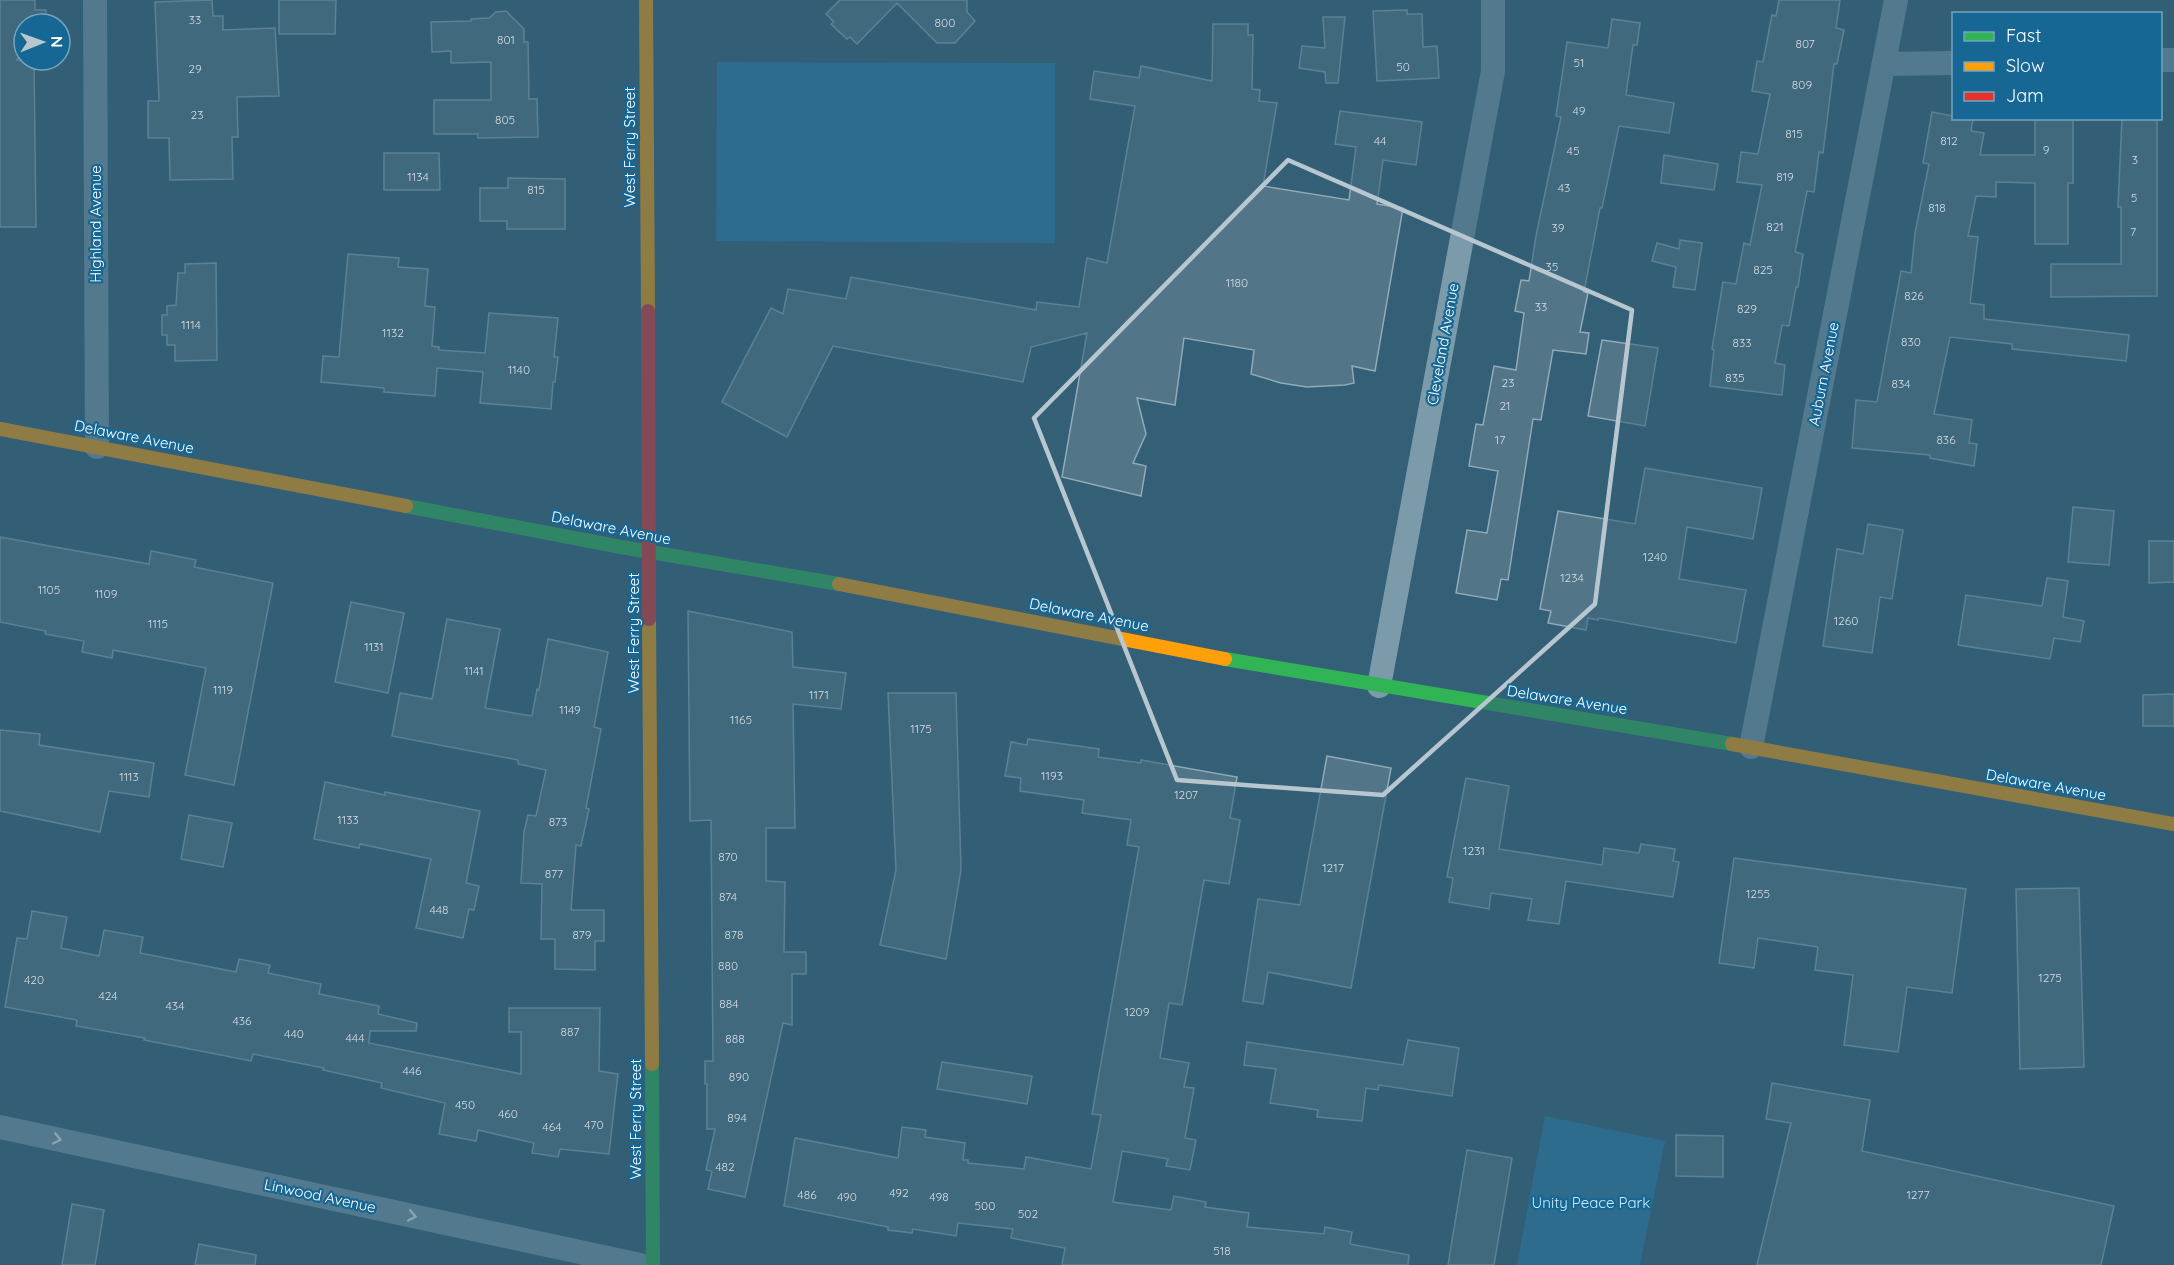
<svg xmlns="http://www.w3.org/2000/svg" width="2174" height="1265" font-family="Quicksand,sans-serif">
	<rect width="100%" height="100%" fill="#335f77"/>
	<path fill="#287ca8" d="M717 62 1055 63V243L716 241Z
		M1545 1116 1665 1141 1640 1265H1517Z"/>
	<path fill="#527588" stroke="#90aab8" stroke-width="1.5" d="M0 0H35V10H46L45 24H24V51L17 60H34L36 227H0Z
		M212 0 213 16H223V30L275 28 279 96 237 97 238 137H232L233 179 170 180 169 138H148V101H159L155 2Z
		M279 0H336L335 34H279Z
		M840 0H967V12L975 21 955 43H937L897 3 857 44 850 37 847 39 831 24 834 22 826 14Z
		M1779 0H1840L1836 28 1844 30 1837 64H1834L1823 153 1819 152 1814 192 1807 191 1795 252 1803 254 1798 287H1796L1789 326 1782 325 1775 363 1785 365 1782 395 1710 386 1714 350 1712 349 1723 282 1736 284 1744 243 1750 245 1762 185 1737 182 1741 152 1758 154 1770 94 1752 91 1757 61 1763 62 1772 15 1776 16Z
		M1407 10V14H1422L1423 47 1437 46 1439 78 1377 81 1373 11Z
		M506 11 524 29V42H528L529 99H537L538 137 478 138V134H434V100H491V62L451 63V51L432 52 431 22 471 21V19L489 18 496 12Z
		M1323 17H1345L1338 83H1326L1325 72 1299 68 1302 46 1325 48Z
		M1612 19 1640 23 1637 45H1633L1626 95 1674 103 1669 133 1619 126 1602 208H1600L1584 292 1588 293 1580 332 1589 333 1586 354 1553 350 1541 420 1533 419 1508 580 1501 579 1497 600 1456 593 1467 530 1487 533 1498 471 1469 466 1476 424 1483 425 1494 366 1516 370 1524 313 1515 311 1521 280 1529 281 1536 236 1561 117 1556 116 1567 42 1608 48Z
		M1213 24H1248V35H1253L1252 89 1260 90 1259 101 1277 103 1263 186 1349 200 1356 147 1335 144 1340 111 1422 122 1416 165 1383 160 1377 204 1403 208 1375 371 1352 366 1354 383 1345 385 1307 387 1281 383 1251 374 1254 350 1184 338 1175 405 1137 398 1146 434 1133 463 1146 466 1141 496 1062 477 1087 333 1031 347 1023 382 833 346 787 437 722 402 771 308 783 314 788 289 846 299 851 277 1036 310 1037 302 1079 307 1087 258 1107 263 1135 106 1090 99 1094 71 1139 78 1141 66 1212 81Z
		M1932 112 1953 116V118L1973 119 1971 131 1984 133 1980 155H2035V118H2073V183H2068V244H2035V183L1996 182V197L1976 196 1968 236 1978 237 1970 303 1984 305V319L2129 335 2126 361 2012 349V344L1950 337 1934 414 1972 420 1969 443 1977 444 1974 466 1930 458V455L1852 448 1856 400 1877 402 1901 271 1911 273 1915 233 1929 164 1923 163Z
		M2122 118H2157V296L2051 297V264H2121V207H2118Z
		M384 153H439L440 190H384Z
		M1664 155 1718 164 1714 190 1661 183Z
		M508 178 565 179V229H507V221H480V188H508Z
		M1680 240 1702 243 1695 290 1673 287 1676 267 1652 261 1657 243 1679 249Z
		M348 254 399 258 398 267 428 269 425 306 435 307 432 346 439 347V350L485 353 489 313 558 318 554 357H558L555 382H553L551 409 480 403 483 372 437 368 435 396 384 392V388L321 382 323 356 339 357Z
		M216 263 217 360 175 361V345H167V335H162V315H167V306L176 305 178 273H185V264Z
		M1602 340 1658 348 1645 426 1588 416Z
		M1645 468 1762 488 1753 539 1687 527 1679 579 1746 590 1736 643 1599 618 1598 620 1588 618 1586 630 1548 623 1551 611 1540 609 1558 511 1635 524Z
		M2073 507 2114 511 2109 565 2068 562Z
		M1868 524 1903 530 1892 599 1880 597 1872 653 1823 646 1837 549 1863 554Z
		M0 537 149 564 151 551 196 560 194 567 273 583 234 785 185 775 206 668 113 650 112 658 82 652 84 641 45 634 46 631 0 622Z
		M2149 541H2174V582L2149 583Z
		M2047 578 2068 581 2063 617 2084 621 2080 642 2054 638 2050 659 1958 645 1966 595 2042 606Z
		M351 602 404 613 388 693 335 682Z
		M688 611 792 632 793 667 846 673 841 709 793 704 795 828H766V881L785 882 784 952H806V974H792V1025L783 1023 745 1197 708 1189 712 1171 706 1170 715 1129H707V1084H705V1061H713L711 820 690 821Z
		M447 619 500 629 485 708 532 716 537 689 539 690 548 639 608 652 594 727 601 729 586 808 589 809 581 846 576 845 571 910H604V941H595V970L555 969V939H541L542 884 521 883 524 832 528 815 536 816 546 770 518 764V760L392 736 400 693 432 699Z
		M888 693H956L961 870 946 959 880 945 896 870Z
		M2174 694V726H2143V695Z
		M0 730 40 734 39 745 154 763 149 797 109 791 100 832 0 811Z
		M1028 739 1099 749 1098 757 1141 763V760L1237 777 1230 818 1240 820 1229 884 1204 880 1182 1005 1169 1003 1160 1058 1189 1063 1184 1087 1194 1088 1185 1138 1196 1140 1190 1170 1166 1166 1168 1159 1122 1151 1113 1202 1171 1210 1174 1196 1206 1202 1205 1207 1249 1213 1247 1227 1324 1234 1325 1227 1352 1232 1350 1244 1409 1255 1408 1265H1062L1065 1248 1011 1238 1013 1229 958 1223 956 1236 913 1229 912 1233 888 1230V1227L784 1206 795 1138 898 1158 902 1127 926 1130 925 1137 965 1143 963 1160H968V1163L1024 1169 1026 1157 1091 1169 1101 1115 1092 1114 1139 847 1127 845 1131 820 1082 813 1084 800 1020 791 1021 778 1005 776 1011 742 1027 745Z
		M1327 756 1391 768 1351 988 1268 972 1263 1004 1243 1001 1258 899 1300 905Z
		M1466 778 1509 786 1499 849 1602 865 1604 848 1639 853 1641 844 1675 849 1673 861 1679 862 1673 897 1566 881 1559 924 1528 920 1532 899 1491 893 1489 909 1449 902 1453 878 1447 877Z
		M325 782 385 795V792L480 811 466 883 479 886 474 910 469 909 463 938 416 928 431 859 360 844 359 848 314 839Z
		M189 815 232 823 223 867 181 859Z
		M1734 858 1966 889 1952 993 1907 987 1898 1052 1844 1045 1853 975 1815 970 1818 947 1758 938 1754 968 1719 963Z
		M2079 888 2084 1067 2020 1069 2016 889Z
		M32 911 67 917 61 948 99 956 104 930 143 937 140 953 236 972 239 959 270 965 268 973 321 984 319 994 379 1006 378 1014 417 1023 416 1031H370L369 1043 521 1074V1032H509V1008H600L599 1071 618 1074 609 1154 560 1149 558 1157 532 1153 534 1143 478 1130 476 1141 439 1134 445 1103 381 1088 382 1083 323 1070 324 1068 253 1054 251 1061 144 1040 145 1038 76 1026 77 1020 5 1007 17 938 27 939Z
		M1408 1040 1459 1048 1452 1096 1379 1085 1378 1090 1366 1088 1362 1121 1317 1117 1318 1110 1270 1103 1276 1069 1244 1065 1247 1042 1403 1065Z
		M942 1062 1032 1076 1027 1104 937 1089Z
		M1772 1083 1870 1100 1862 1151 2114 1206 2101 1265H1757L1791 1123 1766 1119Z
		M1676 1135 1723 1136V1177L1676 1176Z
		M1467 1150 1512 1158 1494 1265H1448Z
		M72 1204 104 1210 95 1265H62Z
		M199 1244 256 1255 255 1265H195Z"/>
	<g fill="none" stroke-linecap="round" stroke-linejoin="round">
		<path stroke="#7b9aaa" stroke-width="24" d="M95 0 97 447
			M2160 60H2174
			M1884 64 1954 63
			M1379 686 1493 71V0
			M1751 747 1896 0
			M0 1127 640 1265"/>
		<path stroke="#30b455" stroke-width="14" d="M406 506 621 547 839 584
			M1225 659 1732 744
			M652 1064 653 1265"/>
		<path stroke="#ff9f0a" stroke-width="14" d="M646 0 648 311
			M0 429 406 506
			M839 584 1225 659
			M649 619 652 1064
			M1732 744 2174 824"/>
		<path stroke="#e5322d" stroke-width="14" d="M648 311 649 619"/>
	</g>
	<defs><path id="oneway-chevron" d="M-2-3.5L2.5 0L-2 3.5" fill="none" stroke-width="1.6" stroke-linecap="round" stroke-linejoin="round" transform="scale(1.5)"/></defs>
	<g stroke="#f2f5f6">
		<use href="#oneway-chevron" transform="translate(57 1139) rotate(12)"/>
		<use href="#oneway-chevron" transform="translate(412 1216) rotate(12)"/>
	</g>
	<path d="M0 0H2174V1265H0ZM1288 160 1632 310 1595 604 1383 795 1177 780 1034 418Z" fill="#335f77" fill-opacity=".55" fill-rule="evenodd"/>
	<path fill="none" stroke="#b8c7cf" stroke-width="4.5" stroke-linejoin="round" d="M1288 160 1632 310 1595 604 1383 795 1177 780 1034 418Z"/>
	<g text-anchor="middle" stroke-width="4.5" stroke-linejoin="round" paint-order="stroke">
		<g font-size="12" fill="#d4dce1">
			<text x="195" y="24">33</text>
			<text x="945" y="27">800</text>
			<text x="506" y="44">801</text>
			<text x="1805" y="48">807</text>
			<text x="1579" y="67">51</text>
			<text x="1403" y="71">50</text>
			<text x="195" y="73">29</text>
			<text x="1802" y="89">809</text>
			<text x="1579" y="115">49</text>
			<text x="197" y="119">23</text>
			<text x="505" y="124">805</text>
			<text x="1794" y="138">815</text>
			<text x="1380" y="145">44</text>
			<text x="1949" y="145">812</text>
			<text x="2046" y="154">9</text>
			<text x="1573" y="155">45</text>
			<text x="2135" y="164">3</text>
			<text x="418" y="181">1134</text>
			<text x="1785" y="181">819</text>
			<text x="1564" y="192">43</text>
			<text x="536" y="194">815</text>
			<text x="2134" y="202">5</text>
			<text x="1937" y="212">818</text>
			<text x="1775" y="231">821</text>
			<text x="1558" y="232">39</text>
			<text x="2133" y="236">7</text>
			<text x="1552" y="271">35</text>
			<text x="1763" y="274">825</text>
			<text x="1237" y="287">1180</text>
			<text x="1914" y="300">826</text>
			<text x="1541" y="311">33</text>
			<text x="1747" y="313">829</text>
			<text x="191" y="329">1114</text>
			<text x="393" y="337">1132</text>
			<text x="1911" y="346">830</text>
			<text x="1742" y="347">833</text>
			<text x="519" y="374">1140</text>
			<text x="1735" y="382">835</text>
			<text x="1508" y="387">23</text>
			<text x="1901" y="388">834</text>
			<text x="1505" y="410">21</text>
			<text x="1500" y="444">17</text>
			<text x="1946" y="444">836</text>
			<text x="1655" y="561">1240</text>
			<text x="1572" y="582">1234</text>
			<text x="49" y="594">1105</text>
			<text x="106" y="598">1109</text>
			<text x="1846" y="625">1260</text>
			<text x="158" y="628">1115</text>
			<text x="374" y="651">1131</text>
			<text x="474" y="675">1141</text>
			<text x="223" y="694">1119</text>
			<text x="819" y="699">1171</text>
			<text x="570" y="714">1149</text>
			<text x="741" y="724">1165</text>
			<text x="921" y="733">1175</text>
			<text x="1052" y="780">1193</text>
			<text x="129" y="781">1113</text>
			<text x="1186" y="799">1207</text>
			<text x="348" y="824">1133</text>
			<text x="558" y="826">873</text>
			<text x="1474" y="855">1231</text>
			<text x="728" y="861">870</text>
			<text x="1333" y="872">1217</text>
			<text x="554" y="878">877</text>
			<text x="1758" y="898">1255</text>
			<text x="728" y="901">874</text>
			<text x="439" y="914">448</text>
			<text x="582" y="939">879</text>
			<text x="734" y="939">878</text>
			<text x="728" y="970">880</text>
			<text x="2050" y="982">1275</text>
			<text x="34" y="984">420</text>
			<text x="108" y="1000">424</text>
			<text x="729" y="1008">884</text>
			<text x="175" y="1010">434</text>
			<text x="1137" y="1016">1209</text>
			<text x="242" y="1025">436</text>
			<text x="570" y="1036">887</text>
			<text x="294" y="1038">440</text>
			<text x="355" y="1042">444</text>
			<text x="735" y="1043">888</text>
			<text x="412" y="1075">446</text>
			<text x="739" y="1081">890</text>
			<text x="465" y="1109">450</text>
			<text x="508" y="1118">460</text>
			<text x="737" y="1122">894</text>
			<text x="594" y="1129">470</text>
			<text x="552" y="1131">464</text>
			<text x="725" y="1171">482</text>
			<text x="899" y="1197">492</text>
			<text x="807" y="1199">486</text>
			<text x="1918" y="1199">1277</text>
			<text x="847" y="1201">490</text>
			<text x="939" y="1201">498</text>
			<text x="985" y="1210">500</text>
			<text x="1028" y="1218">502</text>
			<text x="1222" y="1255">518</text>
		</g>
		<g font-size="15" fill="#fff" stroke="#166794">
			<text transform="translate(630 147) rotate(-90)" y="5">West Ferry Street</text>
			<text transform="translate(96 224) rotate(-90)" y="5">Highland Avenue</text>
			<text transform="translate(1443 344) rotate(-80)" y="5">Cleveland Avenue</text>
			<text transform="translate(1824 374) rotate(-79)" y="5">Auburn Avenue</text>
			<text transform="translate(134 437) rotate(11)" y="5">Delaware Avenue</text>
			<text transform="translate(611 528) rotate(11)" y="5">Delaware Avenue</text>
			<text transform="translate(1089 615) rotate(11)" y="5">Delaware Avenue</text>
			<text transform="translate(634 633) rotate(-90)" y="5">West Ferry Street</text>
			<text transform="translate(1567 700) rotate(9)" y="5">Delaware Avenue</text>
			<text transform="translate(2046 785) rotate(10)" y="5">Delaware Avenue</text>
			<text transform="translate(636 1119) rotate(-90)" y="5">West Ferry Street</text>
			<text transform="translate(320 1196) rotate(12)" y="5">Linwood Avenue</text>
		</g>
		<g font-size="15" fill="#cdecfc" stroke="#166794">
			<text x="1591" y="1208">Unity Peace Park</text>
		</g>
	</g>
	<rect x="1952" y="12" width="210" height="108" fill="#166794" stroke="#73a4bf" stroke-width="1.5"/>
	<rect x="1964" y="32" width="30" height="9" fill="#30b455" stroke="#73a4bf" stroke-width="1.5"/>
	<text x="2006" y="42" font-size="18" fill="#ffffff">Fast</text>
	<rect x="1964" y="62" width="30" height="9" fill="#ff9f0a" stroke="#73a4bf" stroke-width="1.5"/>
	<text x="2006" y="72" font-size="18" fill="#ffffff">Slow</text>
	<rect x="1964" y="92" width="30" height="9" fill="#e5322d" stroke="#73a4bf" stroke-width="1.5"/>
	<text x="2006" y="102" font-size="18" fill="#ffffff">Jam</text>
	<g transform="translate(42 42) rotate(89)"><circle r="28" fill="#166794" stroke="#73a4bf" stroke-width="1.5"/>
	<path d="M0-4.5L10 22L0 15L-10 22Z" fill="#b8c7cf"/>
	<text y="-9" font-size="16" font-weight="bold" text-anchor="middle" fill="#ffffff">N</text>
	</g>
</svg>
